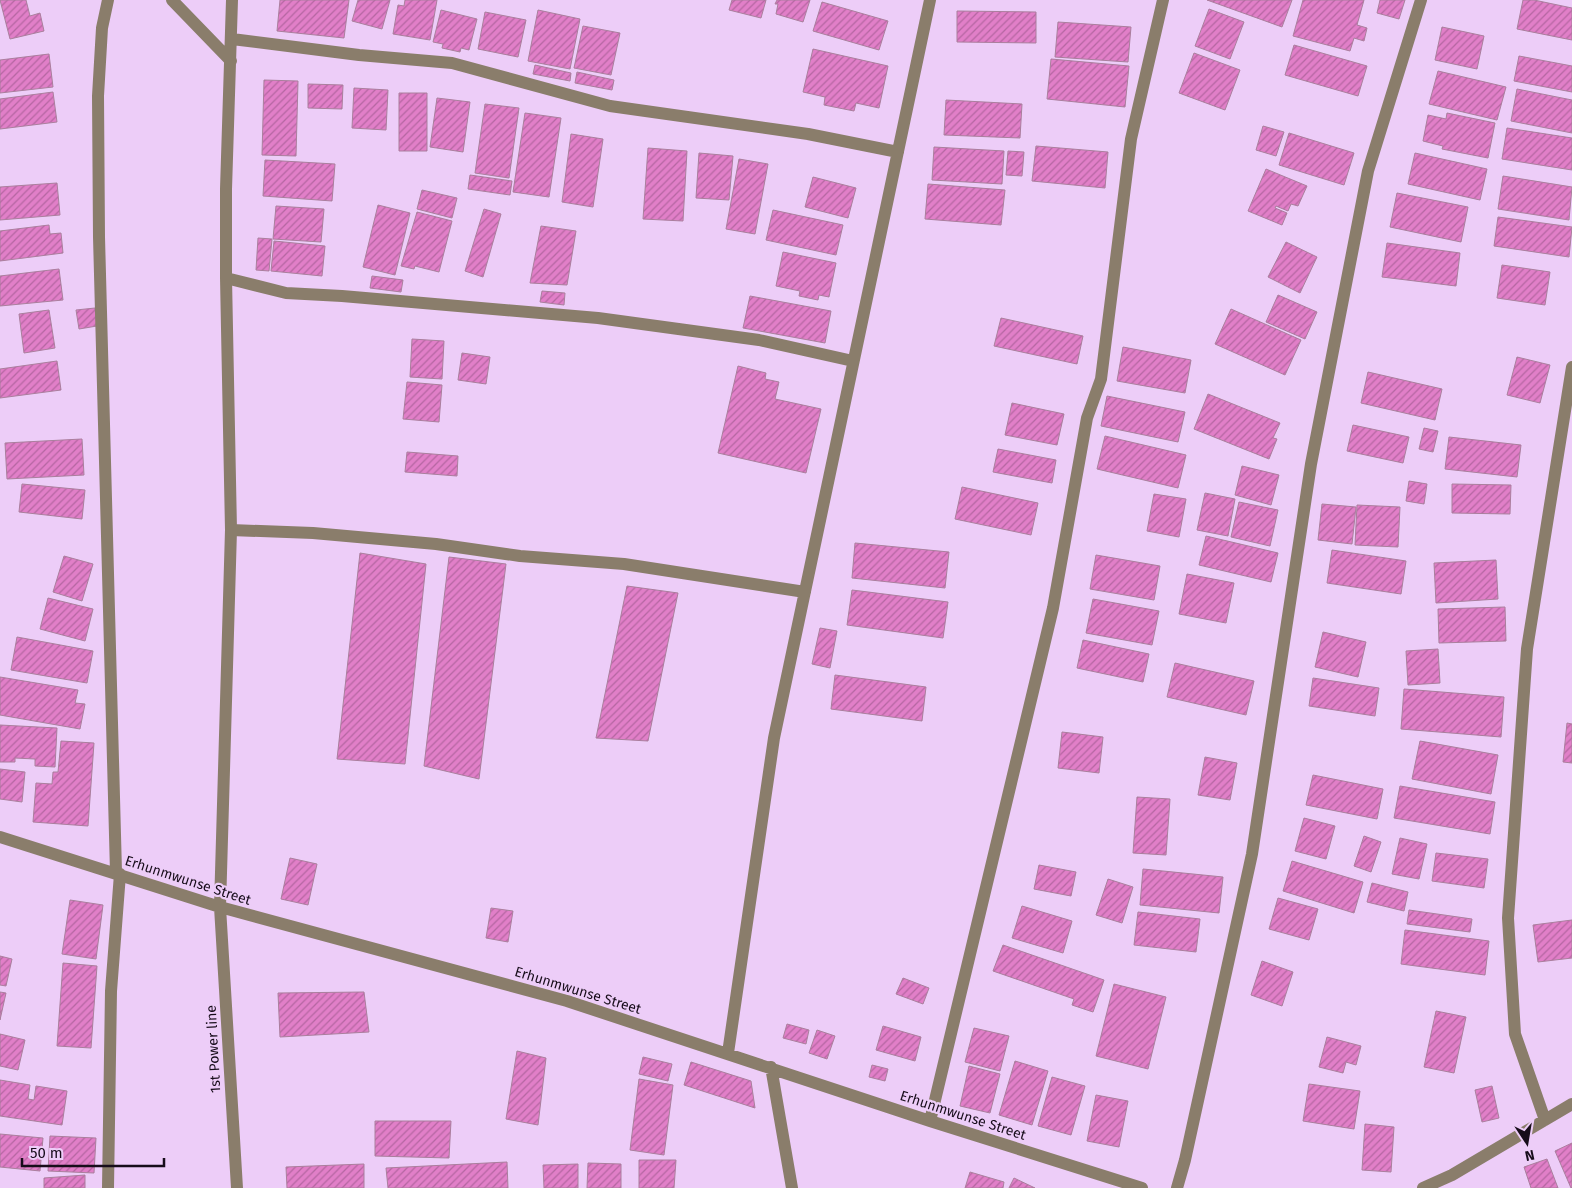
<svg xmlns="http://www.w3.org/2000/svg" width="1572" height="1188" font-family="'Fira Sans',sans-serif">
	<defs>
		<pattern id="building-hatch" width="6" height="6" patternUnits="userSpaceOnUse" patternTransform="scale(1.25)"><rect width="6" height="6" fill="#e17fc8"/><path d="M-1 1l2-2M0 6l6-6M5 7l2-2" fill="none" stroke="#b566a2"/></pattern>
	</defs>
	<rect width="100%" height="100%" fill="#edcdf8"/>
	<path fill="url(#building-hatch)" stroke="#aa7f9d" d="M0 0H26L30 16 40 13 44 31 10 39Z
		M280 0H349L344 38 277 31Z
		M358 0H390L382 29 352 21Z
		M405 0H437L430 40 393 34 398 5 404 6Z
		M732 0H766L761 18 729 10Z
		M777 0H810L803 22 776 14 778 4H775Z
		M1207 0H1292L1282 27Z
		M1303 0H1364L1357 25 1367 28 1364 41 1354 38 1350 51 1293 36Z
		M1380 0H1405L1399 19 1377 13Z
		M1523 0H1534L1572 8V40L1517 29Z
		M822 2 888 21 879 50 813 31Z
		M1209 9 1244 22 1230 59 1195 46Z
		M441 10 477 19 469 50 461 48 460 52 442 48 443 44 433 42Z
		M538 10 580 19 570 69 528 61Z
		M957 11 1036 12V43L957 42Z
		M485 12 526 20 518 57 478 49Z
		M1058 22 1131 27 1128 62 1055 57Z
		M583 26 620 33 611 75 574 68Z
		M1442 27 1484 36 1477 69 1435 60Z
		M1294 45 1367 66 1358 96 1285 75Z
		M813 49 888 66 879 108 856 103 854 111 824 105 825 97 803 92Z
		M1194 53 1240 70 1225 110 1179 93Z
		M49 54 53 87 0 93V60Z
		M1519 56 1572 66V92L1514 81Z
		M1051 59 1129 66 1125 107 1047 99Z
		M535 65 571 73 570 81 533 74Z
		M1438 71 1506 87 1497 120 1429 104Z
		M577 72 614 80 612 90 575 83Z
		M264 80 298 81 296 156 262 155Z
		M308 84 343 85 342 109 308 108Z
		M354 88 388 90 386 130 352 128Z
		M1517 89 1572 100V133L1511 121Z
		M53 92 57 122 0 129V99Z
		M399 93H427V151H399Z
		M437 98 470 102 463 152 430 147Z
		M946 100 1022 104 1020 138 944 135Z
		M485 104 519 108 509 178 475 173Z
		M525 113 561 118 549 197 513 192Z
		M1447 113 1495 123 1488 158 1442 149 1443 146 1423 141 1428 115 1446 119Z
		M1263 126 1284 132 1276 156 1256 150Z
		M1507 128 1572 138V170L1502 159Z
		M1289 133 1354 153 1344 185 1279 165Z
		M571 134 603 139 593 207 562 202Z
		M1036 146 1108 152 1105 188 1032 181Z
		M934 147 1004 151 1002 184 932 180Z
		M648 148 687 151 683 221 643 219Z
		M1008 151 1024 152 1022 176 1006 175Z
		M699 153 733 156 729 200 696 198Z
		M1415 153 1487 169 1480 200 1408 184Z
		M739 159 768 164 755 234 726 229Z
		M265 160 335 164 332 201 263 196Z
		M1266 169 1307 186 1298 206 1291 204 1288 211 1276 206 1275 208 1287 213 1282 225 1248 211Z
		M470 175 512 181 510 195 468 189Z
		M1503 176 1572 187 1569 220 1498 209Z
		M813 177 856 188 848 218 805 207Z
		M57 183 60 215 0 220V187Z
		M928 184 1005 190 1001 225 925 219Z
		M422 190 457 198 452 218 417 209Z
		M1397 193 1468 207 1461 242 1390 227Z
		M378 205 410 213 395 275 363 267Z
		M276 206 324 209 321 242 273 239Z
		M484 209 501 214 483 277 465 271Z
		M773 210 843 225 836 255 766 240Z
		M417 212 452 221 439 272 415 266 414 269 401 266Z
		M1498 217 1572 227 1569 257 1494 246Z
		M49 225 50 234 61 233 63 253 0 261V231Z
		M541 226 576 231 567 285 530 283Z
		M258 238 272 239 269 271 256 270Z
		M274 241 325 246 322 276 271 271Z
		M1286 242 1317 257 1300 293 1268 277Z
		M1387 243 1460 253 1456 286 1382 277Z
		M783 252 836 263 829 297 819 295 818 300 799 296 800 291 776 286Z
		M1502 265 1550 272 1545 305 1497 298Z
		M59 269 63 300 0 306V276Z
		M372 276 403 280 401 292 370 288Z
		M542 291 565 293 564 305 540 302Z
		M1278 295 1317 312 1305 339 1266 322Z
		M750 296 831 311 825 343 743 328Z
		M95 308 97 326 79 329 76 310Z
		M1231 309 1301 340 1285 375 1215 344Z
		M49 310 55 348 24 353 19 314Z
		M1001 318 1083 336 1077 364 994 346Z
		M412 339 444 341 442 379 410 377Z
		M1123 347 1191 360 1185 393 1117 381Z
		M462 353 490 357 486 384 458 380Z
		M1517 357 1550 365 1540 403 1507 395Z
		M57 361 61 390 0 398V369Z
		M738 366 766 373 765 379 779 382 775 399 821 409 806 473 718 453Z
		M1368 372 1442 389 1435 420 1361 403Z
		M407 382 442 385 439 422 403 419Z
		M1208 394 1280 423 1273 438 1277 439 1269 459 1194 429Z
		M1107 396 1185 412 1178 442 1101 426Z
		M1012 403 1064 414 1057 445 1005 435Z
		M1353 425 1409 437 1403 463 1347 451Z
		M1424 428 1438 431 1433 452 1419 449Z
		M1105 436 1186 455 1178 488 1097 469Z
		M1449 437 1521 445 1517 477 1445 469Z
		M82 439 84 475 7 479 5 443Z
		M998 449 1056 460 1052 483 993 472Z
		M407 452 458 456 457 476 405 472Z
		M1242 466 1279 475 1271 505 1235 495Z
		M1409 481 1427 484 1424 504 1406 501Z
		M22 484 85 490 82 519 19 512Z
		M1452 484 1511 485 1510 514 1452 513Z
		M962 487 1038 503 1031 535 955 519Z
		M1205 493 1235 499 1228 536 1197 530Z
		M1154 494 1186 499 1179 537 1147 531Z
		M1239 502 1278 510 1270 546 1231 537Z
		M1322 504 1356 507 1352 544 1318 540Z
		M1357 505 1400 507 1398 547 1355 545Z
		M1206 536 1278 553 1271 582 1199 565Z
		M855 543 949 552 945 588 852 578Z
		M1332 550 1406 561 1401 594 1327 583Z
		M360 553 426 564 405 764 337 759Z
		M1096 555 1160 566 1154 600 1090 589Z
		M64 556 93 564 82 601 53 592Z
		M449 557 506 564 479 779 424 766Z
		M1496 560 1498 599 1436 603 1434 563Z
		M1187 574 1234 583 1226 623 1179 614Z
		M627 586 678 593 648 741 596 738Z
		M852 590 948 602 943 638 847 625Z
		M48 598 93 609 85 641 40 629Z
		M1093 599 1159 611 1152 645 1086 633Z
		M1505 607 1506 641 1439 643 1438 609Z
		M820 628 837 631 830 668 812 664Z
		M1323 632 1366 642 1358 677 1315 667Z
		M17 637 93 651 87 683 11 670Z
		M1083 640 1149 654 1143 682 1077 668Z
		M1438 649 1440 683 1408 685 1406 651Z
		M1175 663 1254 681 1246 715 1167 697Z
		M835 675 926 687 922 721 831 709Z
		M0 677 78 690 75 703 85 704 80 729 0 715Z
		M1313 678 1379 688 1375 716 1309 706Z
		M1404 689 1504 697 1501 737 1401 729Z
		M1567 723 1572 724V763L1563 762Z
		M0 725 57 728 55 767 35 766V759L15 758V762H0Z
		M1062 732 1103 737 1099 773 1058 768Z
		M61 741 94 743 88 826 33 822 36 783 52 784 53 772H58Z
		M1420 741 1498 755 1491 794 1412 779Z
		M1205 757 1237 763 1230 800 1198 795Z
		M0 769 25 772 22 802 0 799Z
		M1313 775 1383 789 1377 819 1306 805Z
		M1400 786 1495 802 1490 834 1394 818Z
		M1137 797 1170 799 1166 855 1133 853Z
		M1304 818 1335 826 1326 859 1295 851Z
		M1364 836 1381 842 1371 872 1354 866Z
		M1400 838 1427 844 1419 879 1392 874Z
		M1436 853 1488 859 1484 888 1432 881Z
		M290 858 317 864 308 905 281 899Z
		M1292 861 1363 882 1354 913 1283 891Z
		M1039 865 1076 872 1071 896 1034 889Z
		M1143 869 1223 877 1219 913 1140 905Z
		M1108 879 1133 887 1122 923 1096 915Z
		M1372 883 1408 892 1404 911 1367 902Z
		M1278 898 1318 909 1309 940 1269 929Z
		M70 900 103 905 96 959 62 954Z
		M1022 906 1072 921 1063 953 1012 938Z
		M491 908 513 911 508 942 486 938Z
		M1409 910 1472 919 1470 932 1407 924Z
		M1138 912 1200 919 1196 952 1134 945Z
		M1572 920V958L1538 962 1533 925Z
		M1405 930 1489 941 1485 975 1401 964Z
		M1003 945 1104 980 1093 1012 1072 1005 1074 999 993 971Z
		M0 956 12 959 6 986 0 985Z
		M1262 961 1293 972 1282 1006 1251 995Z
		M63 963 97 966 91 1048 57 1046Z
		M903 978 929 988 923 1004 896 994Z
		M1114 984 1166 997 1148 1069 1096 1056Z
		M0 992 6 993 0 1020Z
		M364 992 369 1032 280 1037 278 993Z
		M1436 1011 1466 1017 1454 1073 1424 1067Z
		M787 1024 809 1030 806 1044 783 1038Z
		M883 1026 921 1037 915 1061 876 1050Z
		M974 1028 1009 1036 1000 1071 965 1062Z
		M817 1030 835 1036 827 1059 809 1053Z
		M0 1034 25 1040 18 1070 0 1066Z
		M1327 1037 1361 1046 1356 1065 1346 1062 1343 1073 1319 1067Z
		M517 1051 546 1058 538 1125 506 1119Z
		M643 1057 672 1064 668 1081 639 1074Z
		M1015 1061 1048 1071 1032 1125 999 1115Z
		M691 1062 751 1081 755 1108 684 1085Z
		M872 1065 888 1069 885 1081 869 1077Z
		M969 1066 1000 1074 990 1113 960 1106Z
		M1052 1077 1085 1086 1071 1135 1038 1126Z
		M639 1079 673 1085 664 1155 630 1150Z
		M0 1080 30 1085 28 1099 34 1100 36 1086 67 1091 62 1125 0 1116Z
		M1309 1084 1360 1091 1354 1129 1303 1121Z
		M1492 1086 1499 1118 1482 1122 1475 1090Z
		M1096 1095 1128 1101 1119 1147 1087 1141Z
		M375 1121H451L449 1158 375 1156Z
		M1365 1124 1394 1127 1391 1172 1362 1170Z
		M0 1134 43 1138 40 1171 0 1167Z
		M50 1136 96 1138 94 1173 48 1171Z
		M1572 1143V1188H1571L1555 1151Z
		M1547 1159 1558 1188H1531L1524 1167Z
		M639 1160H676L674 1188H639Z
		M507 1162 508 1188H388L386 1168Z
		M588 1163 621 1164V1188H587Z
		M364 1164V1188H287L286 1167Z
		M578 1164V1188H544L543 1165Z
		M970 1172 1004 1182 1003 1188H965Z
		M85 1175V1188H44V1178Z
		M1014 1178 1035 1188H1009Z"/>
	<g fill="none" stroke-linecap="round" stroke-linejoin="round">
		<path stroke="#8a7d6b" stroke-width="12" d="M108 0 102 28 98 96 99 237 116 872
			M172 0 231 61
			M232 0 226 189V278L231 530 220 907 237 1188
			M232 39 359 55 452 63 610 106 808 134 898 152
			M226 278 286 293 342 296 598 318 759 340 853 361
			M231 530 313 533 436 544 520 556 624 564 805 592
			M0 837 220 907 567 1001 930 1121 1142 1188
			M728 1053 774 738 930 0
			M771 1067 792 1188
			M1545 1120 1515 1034 1508 918 1527 649 1572 367
			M930 1121 1053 608 1087 418 1101 379 1131 139 1163 0
			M108 1188 111 991 120 874
			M1177 1188 1185 1160 1252 854 1311 464 1368 171 1421 0
			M1423 1188 1452 1175 1572 1104"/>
	</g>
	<g text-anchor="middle" stroke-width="4.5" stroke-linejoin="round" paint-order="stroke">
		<g font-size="14" fill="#170c1a" stroke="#edcdf8">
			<text transform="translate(188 880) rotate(18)" y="5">Erhunmwunse Street</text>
			<text transform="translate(578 990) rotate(17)" y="5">Erhunmwunse Street</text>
			<text transform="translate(213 1049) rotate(-93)" y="5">1st Power line</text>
			<text transform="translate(963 1115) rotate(18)" y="5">Erhunmwunse Street</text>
		</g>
	</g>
	<g transform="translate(1527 1143) rotate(168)" stroke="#edcdf8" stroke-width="4" paint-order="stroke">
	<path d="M0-4L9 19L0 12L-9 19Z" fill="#170c1a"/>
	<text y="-8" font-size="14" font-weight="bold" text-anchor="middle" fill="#170c1a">N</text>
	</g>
	<path d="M22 1158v8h142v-8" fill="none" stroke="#170c1a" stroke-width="2.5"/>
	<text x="30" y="1158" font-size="15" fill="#170c1a" stroke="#edcdf8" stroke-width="4" paint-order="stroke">50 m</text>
</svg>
